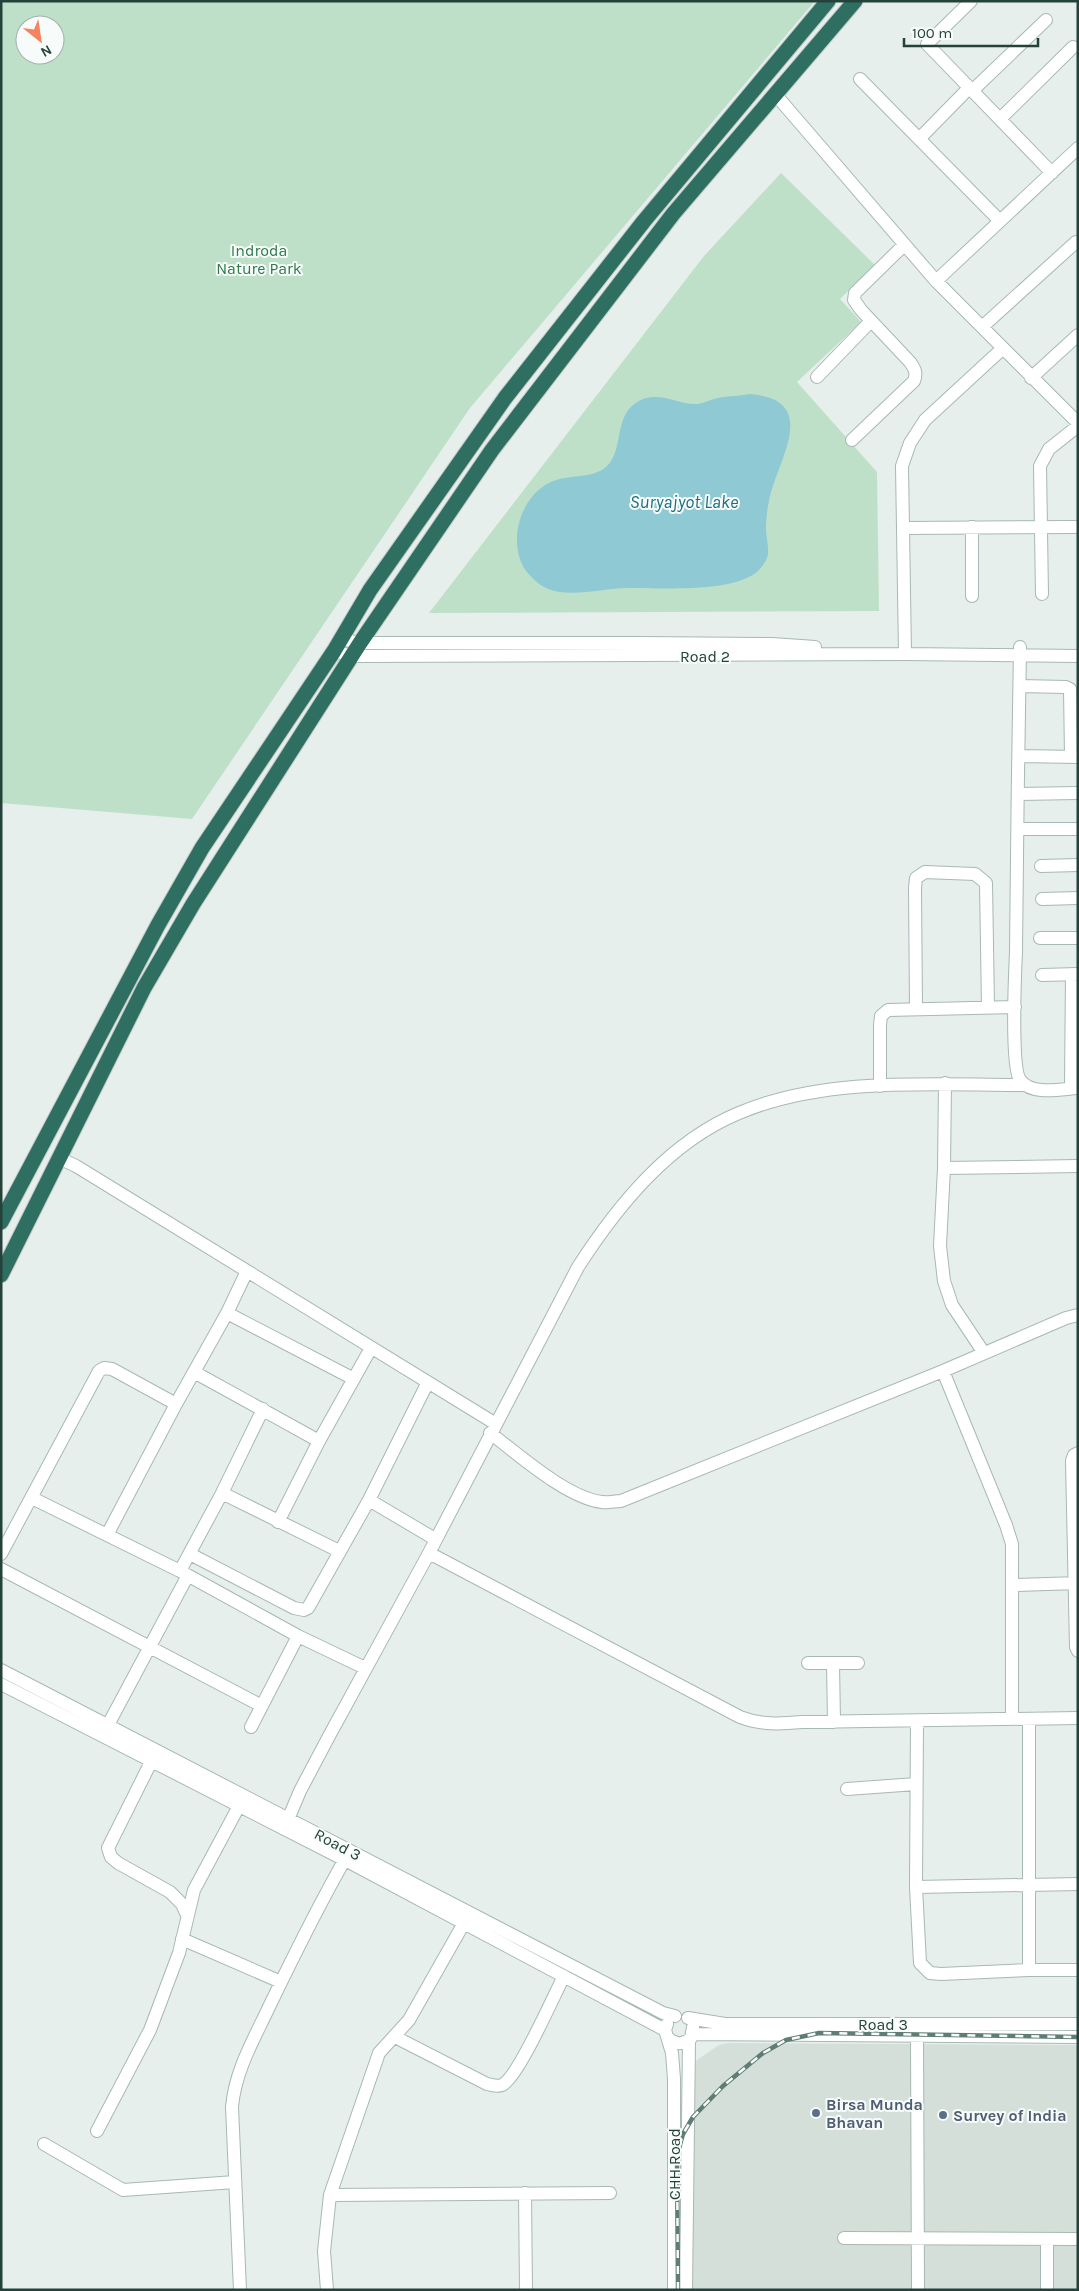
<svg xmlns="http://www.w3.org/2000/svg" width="1079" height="2291" font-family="Karla,sans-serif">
	<rect width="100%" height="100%" fill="#e6efeb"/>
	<path fill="#d4dfda" d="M728 2043 1078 2045V2290H690L688 2074 697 2060 719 2045Z"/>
	<path fill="#bfe0c8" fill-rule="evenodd" d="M1 1H815L470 408 192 819 1 803ZM25 25H55V55H25Z
		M781 173 875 265 840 299 861 322 797 382 877 472 879 611 429 613 704 256Z"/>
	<path fill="#8ec9d4" d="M750 394C823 400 776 462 769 501 767 510 766 520 766 529 766 538 770 550 767 558 766 561 761 568 758 571 734 593 660 588 628 588 603 588 572 598 548 589 539 585 529 576 524 568 507 538 522 491 556 480 570 475 594 478 606 467 626 449 611 412 643 399 662 392 679 405 698 404 705 403 711 399 718 398 728 396 739 396 750 394Z"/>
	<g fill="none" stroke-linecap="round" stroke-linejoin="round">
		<defs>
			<path id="minor" d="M971 1 927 44 1052 173
				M860 79 1000 221
				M972 91 1046 20
				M775 94 936 281 1078 423
				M1000 119 1073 47
				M919 139 969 88
				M936 281 1078 148
				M982 327 1076 242 1078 244
				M817 377 871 321
				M1031 378 1078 335
				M852 440 914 381C917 373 915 369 910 362L861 310 854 300 855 293 904 245
				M903 528 1078 527
				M1042 594 1040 466 1049 449 1078 426
				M972 596V527
				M341 639 360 643H638L772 644 815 647
				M1020 647C1018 749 1017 850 1016 952 1015 973 1011 1067 1020 1080 1032 1096 1061 1089 1078 1088
				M334 651 352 656 905 654 1078 656
				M905 654 902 466 910 443 925 420 1002 349
				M1020 686 1066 687 1070 689 1071 757
				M1019 756 1078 757
				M1018 794 1078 793
				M1018 829H1078
				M1041 866 1078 865
				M1042 899 1078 898
				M1040 938H1078
				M1042 975 1078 974
				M916 1008 915 888 916 878 925 872 975 874 986 883 988 1007
				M945 1083 944 1168 940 1246 944 1281 952 1305 984 1353
				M880 1086V1025L881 1016 888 1010 1015 1007
				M1071 1088 1072 974
				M59 1158 76 1166 496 1424
				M944 1168 1078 1166
				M227 1313 354 1379
				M943 1371 1006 1525 1012 1544V1719
				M194 1372 319 1441
				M490 1433C518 1454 567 1498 602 1502 608 1503 615 1501 621 1501L943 1371 1066 1318 1078 1315
				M1078 1453 1074 1455 1072 1461 1076 1647 1078 1651
				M222 1493 339 1551
				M32 1498 180 1571 298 1636 365 1668
				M369 1500 435 1539
				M278 1522 319 1441 371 1348
				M107 1535 176 1404 227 1313 247 1271
				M429 1553 740 1717C761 1725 780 1724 802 1722L1078 1718
				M1 1554 99 1371 104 1368 112 1369 176 1404
				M190 1554 294 1608 304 1610 308 1608 369 1500 428 1382
				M1 1569 262 1706
				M180 1571 222 1493 263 1409
				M1012 1585 1078 1583
				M808 1663H833
				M1 1670 663 2013 675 2016
				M1 1684 345 1860 665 2030
				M917 1721 916 1887 920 1963 930 1973 941 1974 1029 1970H1078
				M834 1722 833 1663H858
				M108 1725 187 1577
				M251 1727 298 1636
				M155 1754 108 1848 111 1857 118 1863 170 1892 182 1904 187 1915
				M847 1789 916 1784
				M284 1829 300 1791 328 1738 429 1553 578 1267C618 1205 669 1142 739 1113 826 1076 932 1085 1024 1085
				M916 1887 1078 1884
				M182 1939 281 1982
				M1029 1970V1719
				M688 2018 725 2024H1078
				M667 2024 665 2030 672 2053 674 2079V2290
				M693 2034 1078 2037
				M395 2037 487 2084C492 2085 497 2087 502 2085 518 2078 554 1995 564 1976
				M917 2037 918 2290
				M668 2038C675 2045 684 2045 691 2038L693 2027
				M97 2131 150 2030 179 1953 194 1890 239 1806
				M44 2144 123 2190 235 2182
				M525 2193 526 2290
				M330 2195 610 2193
				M844 2238 1078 2239
				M240 2290 232 2107C235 2071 254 2039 269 2007 294 1955 319 1904 348 1854
				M327 2290 324 2251 330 2195 379 2053 409 2020 464 1923
				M686 2290 689 2040
				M1047 2290V2239"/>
			<path id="highway" d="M1 1222 158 925 202 848 334 651 370 590 505 398 644 221 828 1
				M1 1275 144 988 193 904 360 643 492 450 673 214 855 1"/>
		</defs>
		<use href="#minor" stroke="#a8b8b2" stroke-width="14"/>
		<use href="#highway" stroke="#c2cac8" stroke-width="17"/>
		<use href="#minor" stroke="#fff" stroke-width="12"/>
		<use href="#highway" stroke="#2f6f62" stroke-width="15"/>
		<defs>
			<path id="rail" d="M678 2290 677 2156 683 2134 693 2117 723 2086 763 2053 786 2040 819 2033 1078 2037"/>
		</defs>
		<use href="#rail" stroke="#5f7d75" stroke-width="4.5"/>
		<use href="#rail" stroke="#f7fbf9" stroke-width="2.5" stroke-dasharray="8" stroke-linecap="butt"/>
	</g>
	<g fill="#5c6f8a" stroke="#f7fbf9" stroke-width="2">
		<circle cx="816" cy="2113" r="5"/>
		<circle cx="943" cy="2115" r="5"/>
	</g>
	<g text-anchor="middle" stroke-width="4" stroke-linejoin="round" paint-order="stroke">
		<g font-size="16" fill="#2d7a4b" stroke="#f7fbf9">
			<text x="259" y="256">Indroda<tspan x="259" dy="18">Nature Park</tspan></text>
		</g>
		<g font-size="16" fill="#24423a" stroke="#f7fbf9">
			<text x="705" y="662">Road 2</text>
			<text transform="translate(338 1844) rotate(28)" y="6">Road 3</text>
			<text x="883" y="2030">Road 3</text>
			<text transform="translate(674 2164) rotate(-90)" y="6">CHH Road</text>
		</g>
		<g font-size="16" font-weight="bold" fill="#4e5e75" stroke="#f7fbf9" text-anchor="start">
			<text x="826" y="2110">Birsa Munda<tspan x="826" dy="18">Bhavan</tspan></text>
			<text x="953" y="2121">Survey of India</text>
		</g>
		<g font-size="18" font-style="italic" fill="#1c6f80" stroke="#f7fbf9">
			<text x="684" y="508">Suryajyot Lake</text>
		</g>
	</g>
	<rect width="1079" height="2291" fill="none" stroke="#24423a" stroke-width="5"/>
	<g transform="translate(40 40) rotate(150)"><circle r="24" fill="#f7fbf9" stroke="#a3b1ad"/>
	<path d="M0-4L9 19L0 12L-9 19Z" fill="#f4845f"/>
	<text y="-8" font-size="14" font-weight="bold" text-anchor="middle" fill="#24423a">N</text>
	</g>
	<path d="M904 38v8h134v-8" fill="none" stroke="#24423a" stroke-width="2.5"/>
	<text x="912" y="38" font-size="15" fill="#24423a" stroke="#f7fbf9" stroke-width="4" paint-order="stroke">100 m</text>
</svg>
